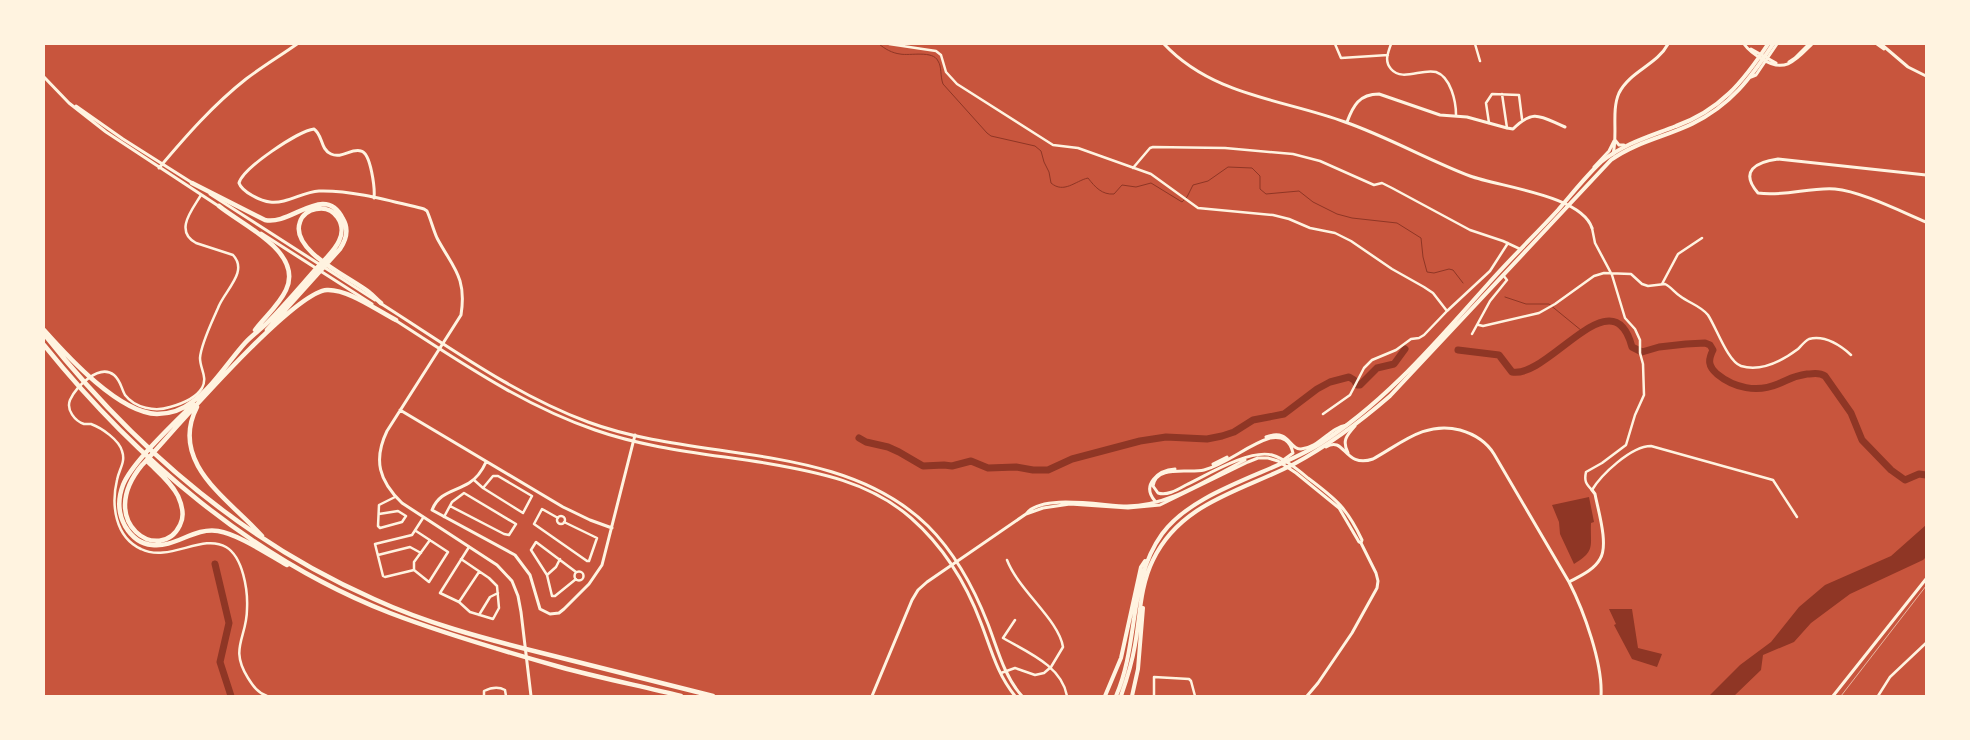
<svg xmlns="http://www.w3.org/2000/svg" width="1970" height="740" font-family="'DejaVu Sans',sans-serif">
	<rect width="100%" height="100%" fill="#c8553d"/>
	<path fill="#8f3625" d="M1589 497 1594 522 1591 523C1590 546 1596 551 1574 564L1560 534 1559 522 1552 505Z
		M1926 525V557L1923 560 1850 594 1811 623 1794 642 1763 655 1761 670 1734 696H1709L1740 665 1771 642 1799 607 1825 585 1891 556Z
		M1609 609H1632L1638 648 1662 654 1657 667 1632 659 1614 625 1616 624Z"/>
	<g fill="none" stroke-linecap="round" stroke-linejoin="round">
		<path stroke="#8f3625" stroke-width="1" d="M879 44C885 49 892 53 900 54 910 56 933 50 938 61 942 67 940 76 943 84L987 133 991 136 1035 146 1041 151 1044 162 1049 172 1051 183C1064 194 1075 181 1088 178 1095 187 1102 195 1114 194L1122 185 1136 187 1151 183 1182 202 1187 197 1193 185 1208 181 1228 167 1252 168 1260 176V189L1266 194 1299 191 1313 202 1337 214 1352 218 1397 223 1421 238 1423 257 1427 272 1434 273 1449 269 1453 270 1463 283
			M1505 297 1526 304H1549L1582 331"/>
		<path stroke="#8f3625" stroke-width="7" d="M1458 350 1499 355 1512 372C1548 379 1613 274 1632 347L1642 352 1659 347 1686 344 1705 343 1710 345 1713 350C1708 360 1708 366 1717 374 1734 388 1757 393 1778 384 1790 379 1793 376 1807 374 1814 374 1819 372 1825 376L1851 413 1862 440 1891 470 1905 480 1919 474 1926 475
			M859 438 866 442 888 447 899 452 923 466 944 465 952 466 971 461 988 468 1016 467 1033 470H1048L1072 459 1140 441 1166 437 1207 439 1222 436 1234 432 1253 420 1284 414 1317 389 1330 382 1349 377 1354 380 1357 385H1360L1377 368 1394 364 1405 349
			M215 564 229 623 220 662 231 696"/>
		<path stroke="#fff3e0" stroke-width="2.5" d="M889 44 936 51 941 55 946 72 957 84 1053 145 1078 148 1151 174 1198 208 1273 215 1289 219 1310 228 1335 233 1351 241 1392 269 1424 287 1433 293 1447 311
			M1335 44 1341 58 1388 55
			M1391 44C1388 53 1384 61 1391 69 1402 82 1422 68 1436 72 1451 77 1456 102 1456 115
			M1475 44 1480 61
			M1502 94 1507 128
			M1489 123 1486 103 1492 94 1519 95 1522 119
			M1133 168 1150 148 1153 147 1225 148 1293 154 1320 161 1374 185 1382 183 1392 188 1470 230 1503 241 1520 249
			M201 195C192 210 174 231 196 243L233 255C249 272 224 291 218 308 212 322 201 344 200 358 200 369 208 377 202 388 196 398 181 404 170 407 155 412 135 408 125 395 121 388 121 381 114 375 99 363 76 387 70 400 66 410 75 421 84 424 86 424 89 424 91 424 102 428 119 440 122 451 126 462 119 469 117 480 111 505 115 537 141 549 169 563 202 533 226 547 243 557 248 590 247 609 247 638 229 648 248 678 253 686 258 693 267 696
			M1592 228 1595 243 1612 275 1625 318 1635 329 1640 340V353L1643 364 1644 395 1635 415 1626 445 1602 463 1586 472C1584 481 1586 484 1592 490 1601 475 1631 446 1651 446L1773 480 1797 517
			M1662 284 1678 254 1702 238
			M1479 325 1483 326 1539 313 1555 304 1594 276 1604 273 1631 274 1642 284 1648 286 1665 284C1671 287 1674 292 1680 296 1689 303 1701 306 1708 315 1716 327 1728 362 1741 366 1761 372 1782 361 1798 349 1801 346 1805 341 1809 339 1825 335 1840 345 1851 355
			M1472 334 1490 301 1507 280 1503 275
			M1323 414 1350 395 1364 368 1372 360 1396 350 1411 339 1419 338 1424 335 1447 311 1490 271 1508 243
			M474 480 483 488 523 513 532 496 498 476H493L483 488
			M379 514 398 511 406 516 402 522 380 528 378 526 379 505 395 497
			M557 520a4 4 0 1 1 8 0a4 4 0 1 1-8 0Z
			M444 517 452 502 464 493 516 524 509 535 504 534 450 506
			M558 518 542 509 534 524 587 561H589L597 538 564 522
			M416 531 448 552 429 582 414 570 385 577 383 576 375 544 412 535 423 518
			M378 555 410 547 421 553
			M461 559 489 578 497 586 499 608 493 619 470 612 459 602 440 593 469 547
			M414 570V562L430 540
			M574.5 576a4.5 4.5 0 1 1 9 0a4.5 4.5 0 1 1-9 0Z
			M576 572 536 542 531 550 547 575 552 596H555L576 579
			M547 575 556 567 560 559
			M459 602 479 572
			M479 615 490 597 498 593
			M1015 620 1003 638C1027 652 1062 666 1067 696
			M1001 673 1015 668 1035 675 1044 673 1051 667 1063 647C1059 620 1019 591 1007 560
			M484 696V691C490 688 498 686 505 690L506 696
			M1154 696V677L1189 679 1191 681 1195 696
			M1878 696 1890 677 1926 643"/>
		<path stroke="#fff3e0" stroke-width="3" d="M1164 44C1213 96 1282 99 1345 122 1388 137 1428 160 1470 176 1500 187 1581 195 1592 228
			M1744 44C1749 51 1755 55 1762 59 1785 74 1796 60 1812 44
			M1877 44 1884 49
			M1881 44 1908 67 1926 76
			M1751 49 1776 63
			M1789 62 1795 58 1809 44
			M1751 77 1756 75 1777 44
			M1347 122C1353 106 1359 94 1379 94L1440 115 1467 117 1507 128 1513 129C1534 108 1541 117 1565 127
			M1926 175 1778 159C1756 162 1739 171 1758 193 1784 197 1810 187 1835 189 1860 191 1902 212 1926 222
			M374 198C375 189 371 153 361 151 351 148 342 159 331 154 320 149 323 135 314 129 298 131 243 168 239 183 242 192 261 201 270 202 287 204 302 192 319 191 353 190 391 201 424 209L427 211C431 220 433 229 437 238 453 268 467 277 461 315L387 431C373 460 379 481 402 503L497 565 512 581 518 596 521 612 531 696
			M400 410 563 507 590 520 612 528
			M1266 437C1290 428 1289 450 1301 449 1319 448 1330 427 1347 425
			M1326 447C1345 435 1344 469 1373 459 1402 443 1425 421 1460 430 1474 434 1486 441 1494 454L1569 582
			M1348 453C1342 441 1346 436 1355 426
			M1282 461 1293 453C1290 440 1283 436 1270 438 1247 445 1227 464 1204 470 1189 474 1156 464 1153 486L1158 493C1167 496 1177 490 1186 485 1207 475 1249 449 1272 455 1285 459 1297 469 1308 478 1336 499 1347 508 1362 540L1361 543
			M486 462C482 471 477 478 469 483 454 492 439 492 432 510L515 555 530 575 540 609 550 614 559 613 564 609 589 584 602 565 635 435
			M1213 464 1227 457
			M1592 490 1595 494C1598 510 1609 545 1600 559 1594 570 1580 576 1569 582 1584 611 1603 664 1601 696
			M1155 501C1141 485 1158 470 1175 469
			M1026 514 1043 508 1070 504 1128 508 1160 505 1248 462 1258 458H1268L1278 461 1296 473 1339 508 1359 542 1361 543 1376 573 1378 581 1377 588 1352 633 1318 683 1307 696
			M872 696 912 600 918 590 927 582 1026 514C1041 493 1104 506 1127 506 1170 506 1207 479 1245 460"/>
		<path stroke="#fff3e0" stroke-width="3" d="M44 77 69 103 106 132 220 207
			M76 106 123 139 194 184
			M1615 140 1619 145H1624
			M1613 154C1618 135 1611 111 1619 93 1630 71 1657 65 1668 44
			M1594 167 1609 151 1614 141
			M159 168C186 136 213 105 246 79 263 66 280 56 297 44
			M210 194 375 300
			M261 233 372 304
			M380 303C448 346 513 394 588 422 698 463 840 440 928 526 956 554 974 588 988 624 998 650 1004 676 1022 696
			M395 320C459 361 522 405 595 430 649 449 709 454 765 463 818 472 870 482 911 518 944 547 966 583 981 623 991 649 997 674 1015 696
			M1833 696 1926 579"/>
		<path stroke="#fff3e0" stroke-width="4" d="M1105 696 1121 658 1141 567 1145 561
			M1116 696C1139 644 1128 581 1162 534 1194 490 1271 474 1318 445 1385 403 1436 342 1488 284 1510 259 1535 235 1558 210 1572 194 1585 177 1601 162 1625 143 1648 137 1676 126 1720 110 1743 82 1768 44
			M1121 696C1127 679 1132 663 1135 645 1140 617 1140 586 1153 560 1181 502 1242 491 1294 464 1329 445 1360 422 1390 396L1611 160C1636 142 1665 137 1692 124 1731 105 1750 79 1773 44
			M1132 696 1138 669 1143 608"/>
		<path stroke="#fff3e0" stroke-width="4.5" d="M192 183 265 220C291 226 325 182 343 219 349 229 346 240 340 249L267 330
			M219 206C242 225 304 252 286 290 279 305 265 317 255 330
			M44 330C68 357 119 413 157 414 169 414 182 410 192 402 212 388 228 362 245 343 251 336 260 330 267 323 284 306 299 288 315 270 323 261 334 252 339 241 347 225 335 205 316 209 309 210 302 215 300 222 289 251 352 278 370 293 374 296 377 300 381 303
			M44 334C133 446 242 541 374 599 426 623 482 638 538 652 596 667 655 681 713 696
			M44 345C136 459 252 559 390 613 445 634 503 651 560 667 600 678 641 686 681 696
			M193 404C175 423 132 462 123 485 118 498 118 513 125 526 131 536 140 544 152 545 175 548 194 527 218 531 238 534 269 555 287 565
			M197 407C168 463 230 500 262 536
			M147 461C158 472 171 482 178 496 182 505 185 516 180 525 161 565 94 523 142 465 171 434 292 292 327 290 348 289 378 311 396 320"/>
		<path stroke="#e9b49f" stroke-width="1" d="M1841 696 1926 586"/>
	</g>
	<rect width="1970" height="740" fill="none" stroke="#fff3e0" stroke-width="90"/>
</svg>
